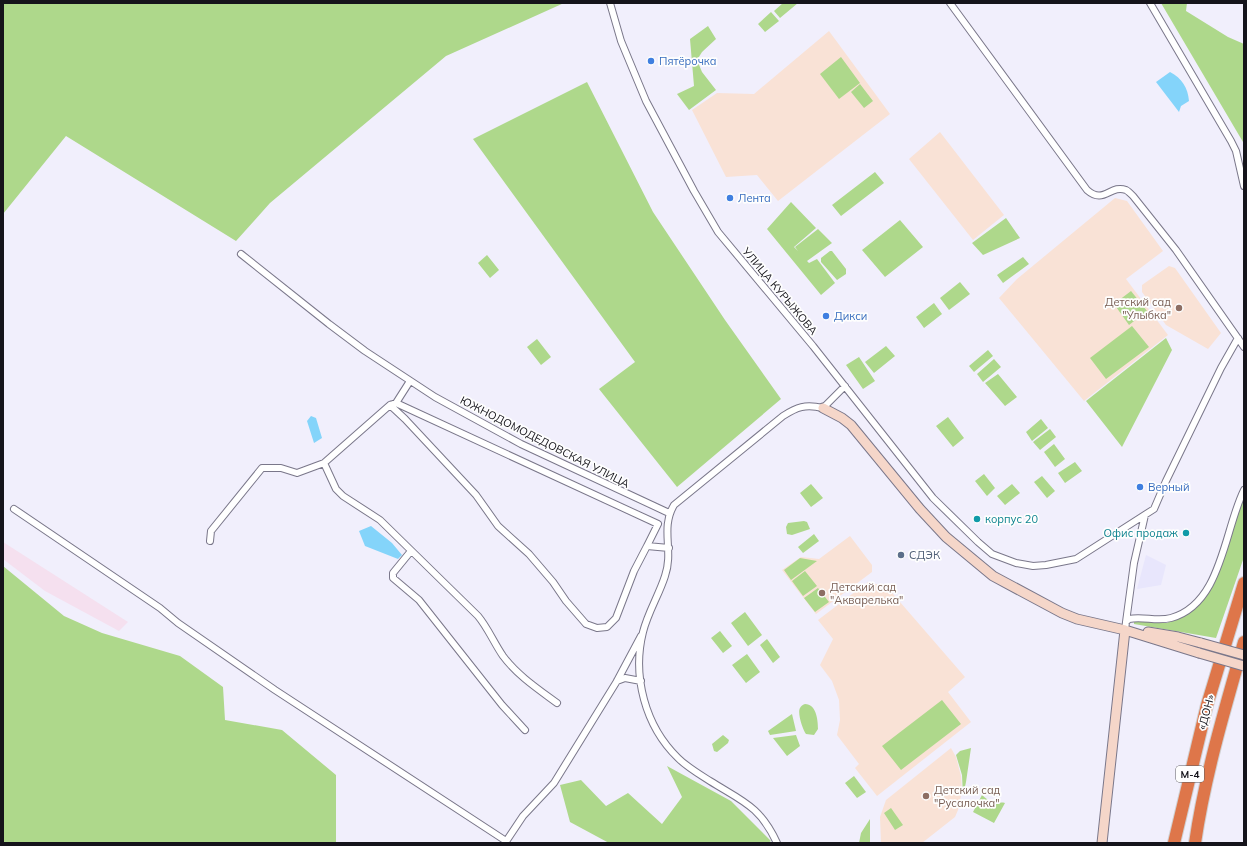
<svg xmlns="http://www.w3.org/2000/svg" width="1247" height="846" font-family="Mulish,sans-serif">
	<rect width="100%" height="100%" fill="#f1effc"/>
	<path fill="#e8e6fc" d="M1146 555 1166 565 1161 585 1137 589Z"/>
	<path fill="#f5e0ef" d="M3 542 128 622 119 631 45 591 3 559Z"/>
	<path fill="#f9e2d6" d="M829 31 890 114 778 201 757 175 726 177 692 110 717 93 754 94Z
		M940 132 1004 215 973 240 909 159Z
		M1115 198 1127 201 1163 251 1126 279 1168 335 1084 401 999 298 1017 279Z
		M1169 266 1175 268 1221 333 1208 349 1166 325 1142 292V285Z
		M850 536 872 565V572L816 614 782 570 801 557 819 559Z
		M868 582 887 587 965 677 948 692 971 722 877 796 855 768 859 764 837 735 840 720 839 700 832 681 820 665 833 639 818 620Z
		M951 748 956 757 961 776 962 791 958 810 955 817 922 843H881L880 817 886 800Z"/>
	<path fill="#aed88b" d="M3 3H564L446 56 270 203 236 241 66 136 3 214Z
		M783 3H798L780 18 774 11Z
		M1161 3H1187L1186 11 1228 37 1244 44V167L1243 142Z
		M771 12 779 21 765 32 758 24Z
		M708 26 716 39 702 52 697 60 702 72 716 90 689 110 677 94 694 86 690 39Z
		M841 57 860 83 839 99 820 74Z
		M587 82 653 212 725 320 781 399 677 487 599 389 635 362 473 139Z
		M860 84 873 101 864 108 851 92Z
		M875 172 884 183 841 216 832 205Z
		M791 202 816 228 794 247 798 251 795 247 818 229 832 243 807 261 809 263 817 259 835 283 821 295 767 229Z
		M1006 218 1020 238 983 255 972 243Z
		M900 220 923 247 885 277 862 250Z
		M830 251H832L846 269V274L837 280 821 262V258Z
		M487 255 499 270 490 278 478 263Z
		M1023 257 1029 264 1003 283 997 275Z
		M960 282 970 294 949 310 940 298Z
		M1131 291 1147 311 1129 325 1114 304Z
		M934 303 942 314 924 328 916 317Z
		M1132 326 1149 347 1106 379 1090 358Z
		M1166 338 1172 350 1122 447 1086 401Z
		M537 339 551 357 541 365 527 347Z
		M886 346 895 356 874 373 865 362Z
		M988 350 993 356 974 372 969 366Z
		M859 357 875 381 863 389 846 365Z
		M994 359 1001 367 983 382 977 374Z
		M998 374 1017 397 1005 406 985 383Z
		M948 417 964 438 953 447 936 426Z
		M1041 419 1048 428 1032 441 1026 432Z
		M1050 429 1056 437 1040 450 1033 442Z
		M1054 444 1065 459 1055 467 1044 452Z
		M1075 462 1082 471 1065 483 1058 473Z
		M984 474 995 488 987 496 975 481Z
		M1042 476 1055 491 1047 498 1034 482Z
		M811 484 823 498 811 507 800 493Z
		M1012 484 1020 493 1005 505 997 496Z
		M1244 498V557L1216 638 1134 624V620L1167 623 1191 610 1219 565 1225 536Z
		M804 521 807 522 810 529 792 535 787 534 786 527 788 523Z
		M814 534 819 541 803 553 798 547Z
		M800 558 817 561 791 580 784 570Z
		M3 566 64 616 102 633 180 656 223 687 225 720 282 730 336 775V843H3Z
		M805 571 817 586 803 596 792 581Z
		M818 588 829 602 815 612 804 598Z
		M745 612 762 635 748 646 731 623Z
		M720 631 732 646 723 653 711 638Z
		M767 639 780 657 773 663 760 645Z
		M747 654 760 672 746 683 732 665Z
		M942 700 961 724 901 770 882 746Z
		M805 704C816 704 818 719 818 729L814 735 806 734C803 730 797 713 800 708 801 706 802 705 805 704Z
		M792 714 796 731 770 735 768 731Z
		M723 735 729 740 728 743 717 752 714 751 712 744Z
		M796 735 800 746 787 756 773 738Z
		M971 748 966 782 963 796 962 775 956 755 960 751Z
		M667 766 731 801 771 841 768 843H609L570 822 560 785 581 780 606 806 628 793 662 824 682 797Z
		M854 776 866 792 857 798 845 783Z
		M982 795C986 798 989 802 994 803 998 803 1001 802 1005 803L994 823 973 812Z
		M891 808 903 825 895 830 884 813Z
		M870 819V843H859L861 833Z"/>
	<path fill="#84d4fa" d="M1170 72C1182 78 1188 88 1189 101L1181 106 1179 112 1156 82Z
		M311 416 316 418 322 438 314 443 307 421Z
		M371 526 392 543 402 555 398 559 365 546 359 531Z"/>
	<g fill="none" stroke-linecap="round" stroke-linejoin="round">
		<defs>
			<path id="street" d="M610 3 621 41 646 101 694 191 718 232 813 346 933 498 978 542 992 554 1016 563 1033 566 1046 565 1076 559 1154 509 1166 481 1221 368 1238 338
				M950 3 1087 190C1104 205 1110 184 1126 190 1128 191 1131 194 1133 196L1176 250 1244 347
				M1150 3 1231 141 1236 151 1244 186
				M241 254 329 324 365 351 435 397 521 444 669 513
				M396 403 410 381
				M390 405 405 419 476 495 498 526 529 554 553 582 566 601 586 624 597 628 607 627 616 618 634 571 647 546
				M324 463 336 489 343 496 380 520 478 616C488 628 494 643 503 656 517 675 538 689 557 703
				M14 509 160 608 178 623 275 690 506 841
				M210 541 211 531 262 468H281L297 473 324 463 390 405 396 403 658 524 647 546 669 548
				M411 551 393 573V578L419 600 502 705 525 730
				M1126 622 1134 563 1145 515
				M1125 630 1126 622 1129 619C1143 616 1157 622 1171 618 1222 604 1224 530 1244 490
				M617 681 625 678 641 681
				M505 843 523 816 554 783 617 681 641 636
				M777 843C760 806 742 801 710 781 699 774 687 767 678 758 645 726 632 676 643 632 648 612 659 595 665 576 674 550 660 529 674 505L783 416C797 407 805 404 823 408L845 386"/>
			<path id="secondary" d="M823 408 842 418 851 425 920 509 946 537 993 576 1062 613 1077 619 1125 630 1199 653
				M1148 632 1178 637 1201 643
				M1102 843 1125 630"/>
			<path id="highway" d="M1174 843 1207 705 1244 583
				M1195 843C1205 775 1225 708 1244 642"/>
		</defs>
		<use href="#street" stroke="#7a778a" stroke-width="8"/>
		<use href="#secondary" stroke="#7a778a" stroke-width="11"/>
		<use href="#highway" stroke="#d0d0d1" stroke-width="14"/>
		<use href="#street" stroke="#fff" stroke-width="6"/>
		<use href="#secondary" stroke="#f5d6c9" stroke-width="9"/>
		<use href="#highway" stroke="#de764a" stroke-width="12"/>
		<defs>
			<path id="secondary-bridge" d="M1201 643 1244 655
				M1199 653 1244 666"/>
		</defs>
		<use href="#secondary-bridge" stroke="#7a778a" stroke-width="11" stroke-linecap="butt"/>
		<use href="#secondary-bridge" stroke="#f5d6c9" stroke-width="9"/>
	</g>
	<g fill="#3f7fe0" stroke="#fefefe" stroke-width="1.5">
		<circle cx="651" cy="61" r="4"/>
		<circle cx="730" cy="198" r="4"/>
		<circle cx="826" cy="316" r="4"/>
		<circle cx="1140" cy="487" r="4"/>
	</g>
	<g fill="#8d6e63" stroke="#fefefe" stroke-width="1.5">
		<circle cx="1179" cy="308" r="4"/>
		<circle cx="822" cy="593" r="4"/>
		<circle cx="926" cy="796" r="4"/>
	</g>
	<g fill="#0f9aa8" stroke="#fefefe" stroke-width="1.5">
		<circle cx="977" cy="519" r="4"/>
		<circle cx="1186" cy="533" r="4"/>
	</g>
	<circle fill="#5c6f8a" stroke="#fefefe" stroke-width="1.5" cx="901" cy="555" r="4"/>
	<g text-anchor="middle" stroke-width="3.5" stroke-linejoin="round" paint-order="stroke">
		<rect fill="#fefefe" stroke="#5b5a5f" stroke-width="1" x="1176" y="766" width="28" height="16" rx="3"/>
		<g font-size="10" font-weight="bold" fill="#15141b">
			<text x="1190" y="778">М-4</text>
		</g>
		<g font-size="11" fill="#366cbe" stroke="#fefefe" text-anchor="start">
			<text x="659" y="65">Пятёрочка</text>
			<text x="738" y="202">Лента</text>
			<text x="834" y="320">Дикси</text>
			<text x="1148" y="491">Верный</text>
		</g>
		<g font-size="11" fill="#15141b" stroke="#fefefe">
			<text transform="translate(780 291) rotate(50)" y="4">УЛИЦА КУРЫЖОВА</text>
			<text transform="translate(545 442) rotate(27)" y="4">ЮЖНОДОМОДЕДОВСКАЯ УЛИЦА</text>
			<text transform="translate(1206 712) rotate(-75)" y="4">«ДОН»</text>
		</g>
		<g font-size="11" fill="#785e54" stroke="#fefefe" text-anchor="start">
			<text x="1171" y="306" text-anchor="end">Детский сад<tspan x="1171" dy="13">"Улыбка"</tspan></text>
			<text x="830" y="591">Детский сад<tspan x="830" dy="13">"Акварелька"</tspan></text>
			<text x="934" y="794">Детский сад<tspan x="934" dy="13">"Русалочка"</tspan></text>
		</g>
		<g font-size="11" fill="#0d838f" stroke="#fefefe" text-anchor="start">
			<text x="985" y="523">корпус 20</text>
			<text x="1178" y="537" text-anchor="end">Офис продаж</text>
		</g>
		<g font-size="11" fill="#4e5e75" stroke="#fefefe" text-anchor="start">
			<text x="909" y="559">СДЭК</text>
		</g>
	</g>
	<rect width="1247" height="846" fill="none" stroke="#15141b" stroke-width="8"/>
</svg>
